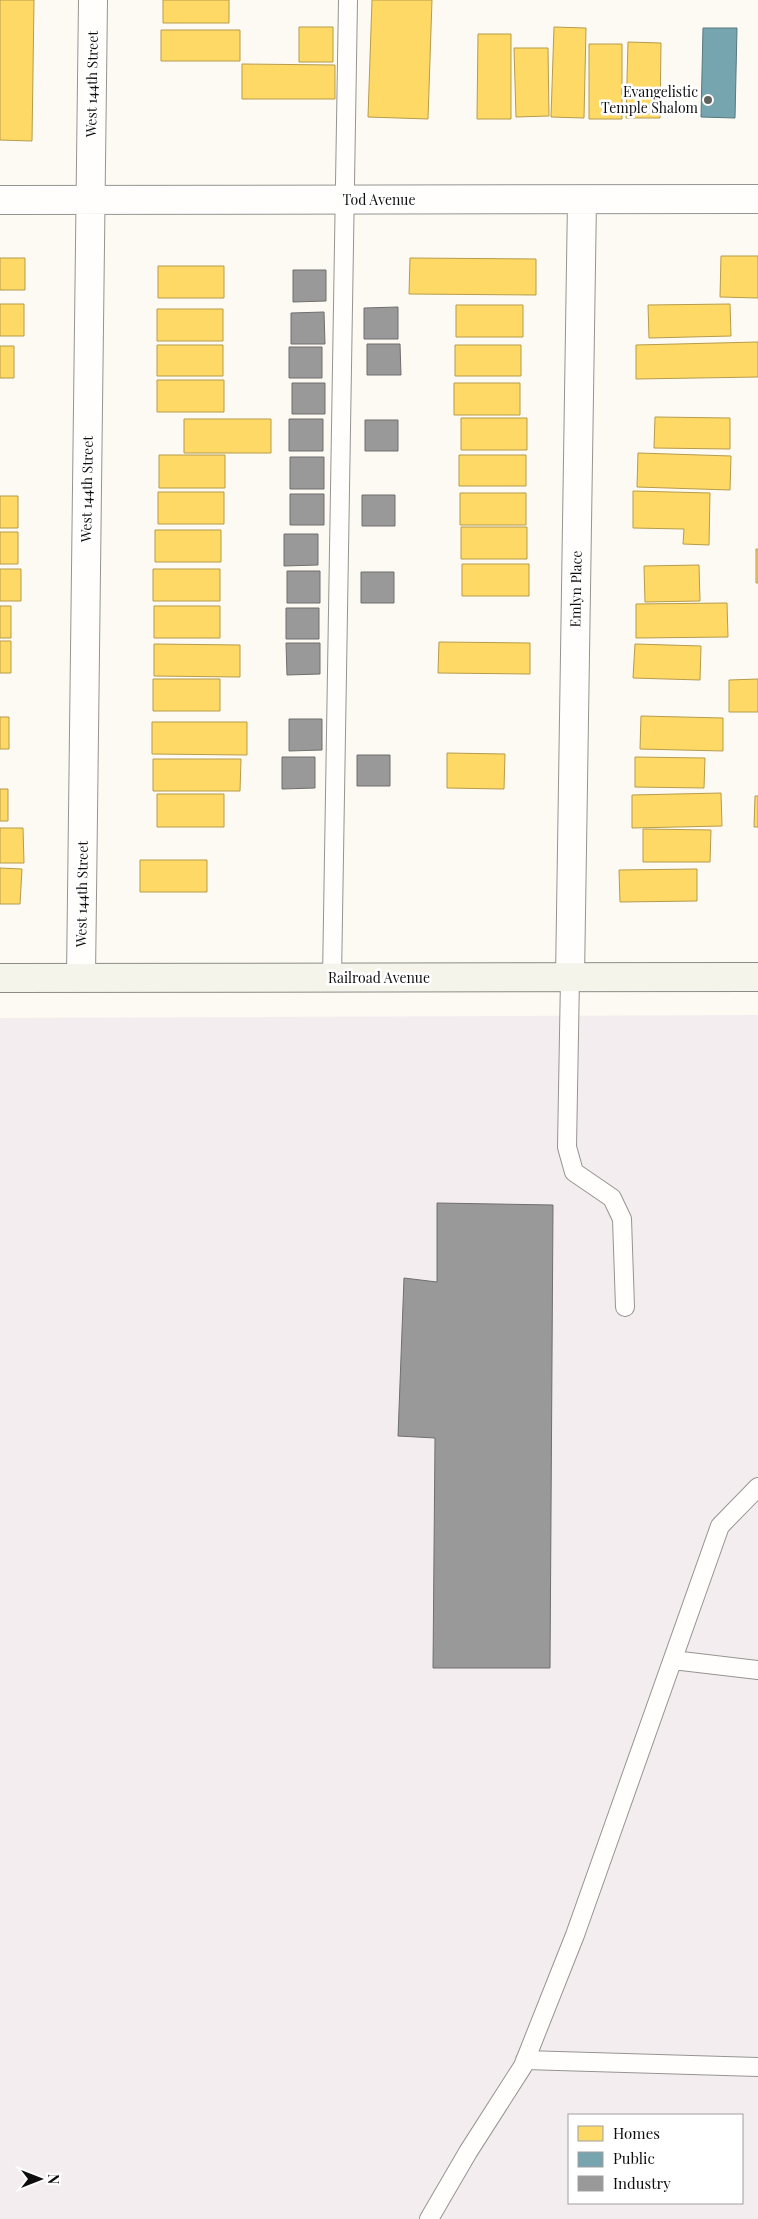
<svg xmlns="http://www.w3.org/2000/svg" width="758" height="2219" font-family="'Playfair Display',serif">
	<rect width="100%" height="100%" fill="#fcfaf2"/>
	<path fill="#f4edf0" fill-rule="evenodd" d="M758 1015V2219H0V1018ZM569 2115H742V2203H569Z"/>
	<path fill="#ffd966" stroke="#b79c4c" d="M0 0H34L32 141 0 140Z
		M163 0H229V23H163Z
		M372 0H432L428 119 368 117Z
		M299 27H333V62H299Z
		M554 27 586 28 584 118 551 117Z
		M161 30H240V61H161Z
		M478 34H511V119H477Z
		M628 42 661 43 660 118H626Z
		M589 44H622V119H589Z
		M514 48H548L549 116 516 117Z
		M242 64 335 65V99H242Z
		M721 256H758V298L720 297Z
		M0 258H25V290H0Z
		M410 258 536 259V295L409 294Z
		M158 266H224V298H158Z
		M0 304H24V336H0Z
		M730 304 731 336 649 338 648 305Z
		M456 305H523V337H456Z
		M157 309H223V341H157Z
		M758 342V377L636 379V345Z
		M157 345H223V376H157Z
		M455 345H521V376H455Z
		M0 346H14V378H0Z
		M157 380H224V412H157Z
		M454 383H520V415H454Z
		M655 417 730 418V449L654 448Z
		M461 418H527V450H461Z
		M184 419H271V453H184Z
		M638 453 731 456 730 490 637 487Z
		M159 455H225V488H159Z
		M459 455H526V486H459Z
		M633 491 710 493 709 545 683 544 684 529 633 528Z
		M158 492H224V524H158Z
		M460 493H526V525H460Z
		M0 496H18V528H0Z
		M461 527H527V559H461Z
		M155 530H221V562H155Z
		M0 532H18V564H0Z
		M756 549H758V583H756Z
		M462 564H529V596H462Z
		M699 565 700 601 645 602 644 566Z
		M0 569H21V601H0Z
		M153 569H220V601H153Z
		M727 603 728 637 636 638V604Z
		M0 606H11V638H0Z
		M154 606H220V638H154Z
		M0 641H11V673H0Z
		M439 642 530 643V674L438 673Z
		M154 644 240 645V677L154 676Z
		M635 644 701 646 700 680 633 678Z
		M153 679H220V711H153Z
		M758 679V712H729V680Z
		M641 716 723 718V751L640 749Z
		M0 717H9V749H0Z
		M152 722H247V755L152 754Z
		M447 753 505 754 504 789 447 788Z
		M635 757 705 758 704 788 635 787Z
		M153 759H241L240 791H153Z
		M0 789H8V821H0Z
		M721 793 722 826 632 828V795Z
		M157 794H224V827H157Z
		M755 796H758V827H754Z
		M0 828H23L24 863H0Z
		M643 829 711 830 710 862H643Z
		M140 860H207V892H140Z
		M0 868 22 869 20 904H0Z
		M697 869V901L620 902 619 870Z"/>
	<path fill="#76a5af" stroke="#57787f" d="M703 28H737L735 118 701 117Z"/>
	<path fill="#999" stroke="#6f6f6f" d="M293 270H326V301L293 302Z
		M398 307V339H364V308Z
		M324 312 325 344H291V313Z
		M367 344H400L401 375H367Z
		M289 347H322V378H289Z
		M292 383H325V414H292Z
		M289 419H323V451H289Z
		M365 420H398V451H365Z
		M290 457H324V489H290Z
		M290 494H324V525H290Z
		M362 495H395V526H362Z
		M284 534H318V565L284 566Z
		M287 571H320V603H287Z
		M361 572H394V603H361Z
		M286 608H319V639H286Z
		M286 643H320V674L287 675Z
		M289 719H322V750L289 751Z
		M357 755H390V786H357Z
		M282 757H315V788L282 789Z
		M437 1203 553 1205 550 1668H433L435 1438 398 1436 404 1278 437 1282Z"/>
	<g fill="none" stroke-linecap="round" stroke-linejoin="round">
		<defs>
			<path id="lane" d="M332 978 348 0
				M570 978 567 1147 574 1172 612 1198 622 1219 625 1307
				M673 1660 758 1670
				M525 2060 758 2067
				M429 2219 468 2152 523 2066 575 1935 720 1526 758 1487"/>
			<path id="street" d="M0 200 758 199
				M81 977 93 0
				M570 978 582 200"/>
			<path id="secondary" d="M0 978 758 977"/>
		</defs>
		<use href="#lane" stroke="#959491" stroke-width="20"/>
		<use href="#street" stroke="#959491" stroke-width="30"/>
		<use href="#secondary" stroke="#8c8b87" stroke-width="30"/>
		<use href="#lane" stroke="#fffefd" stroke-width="18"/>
		<use href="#street" stroke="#fffefd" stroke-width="28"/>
		<use href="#secondary" stroke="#f5f4ea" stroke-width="28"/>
	</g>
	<circle fill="#61615e" stroke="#fff" stroke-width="2" cx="708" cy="100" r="5"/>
	<g text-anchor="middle" stroke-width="5" stroke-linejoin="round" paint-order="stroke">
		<g font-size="14" fill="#0e0e0e" stroke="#fff">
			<text transform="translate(92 84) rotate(-89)" y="5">West 144th Street</text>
			<text x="379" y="205">Tod Avenue</text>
			<text transform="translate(87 489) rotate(-89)" y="5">West 144th Street</text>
			<text transform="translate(576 589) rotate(-89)" y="5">Emlyn Place</text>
			<text transform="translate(82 894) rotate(-89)" y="5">West 144th Street</text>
			<text x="379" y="983">Railroad Avenue</text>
		</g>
		<g font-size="14" fill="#0e0e0e" stroke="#fff" text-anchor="end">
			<text x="698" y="97">Evangelistic<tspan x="698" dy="16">Temple Shalom</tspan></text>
		</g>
	</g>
	<rect x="568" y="2114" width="175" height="90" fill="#ffffff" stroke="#9f9f9f"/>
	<rect x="578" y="2126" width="25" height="15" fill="#ffd966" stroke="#9f9f9f"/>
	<text x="613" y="2139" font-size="15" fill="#0e0e0e">Homes</text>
	<rect x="578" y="2152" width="25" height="15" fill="#76a5af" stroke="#9f9f9f"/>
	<text x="613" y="2164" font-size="15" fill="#0e0e0e">Public</text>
	<rect x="578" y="2176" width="25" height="15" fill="#999999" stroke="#9f9f9f"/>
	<text x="613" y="2189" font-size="15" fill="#0e0e0e">Industry</text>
	<g transform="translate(40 2179) rotate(90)" stroke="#ffffff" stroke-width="4" paint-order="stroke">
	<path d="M0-4L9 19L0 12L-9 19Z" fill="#0e0e0e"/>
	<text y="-8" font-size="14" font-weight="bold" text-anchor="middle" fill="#0e0e0e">N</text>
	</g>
</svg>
